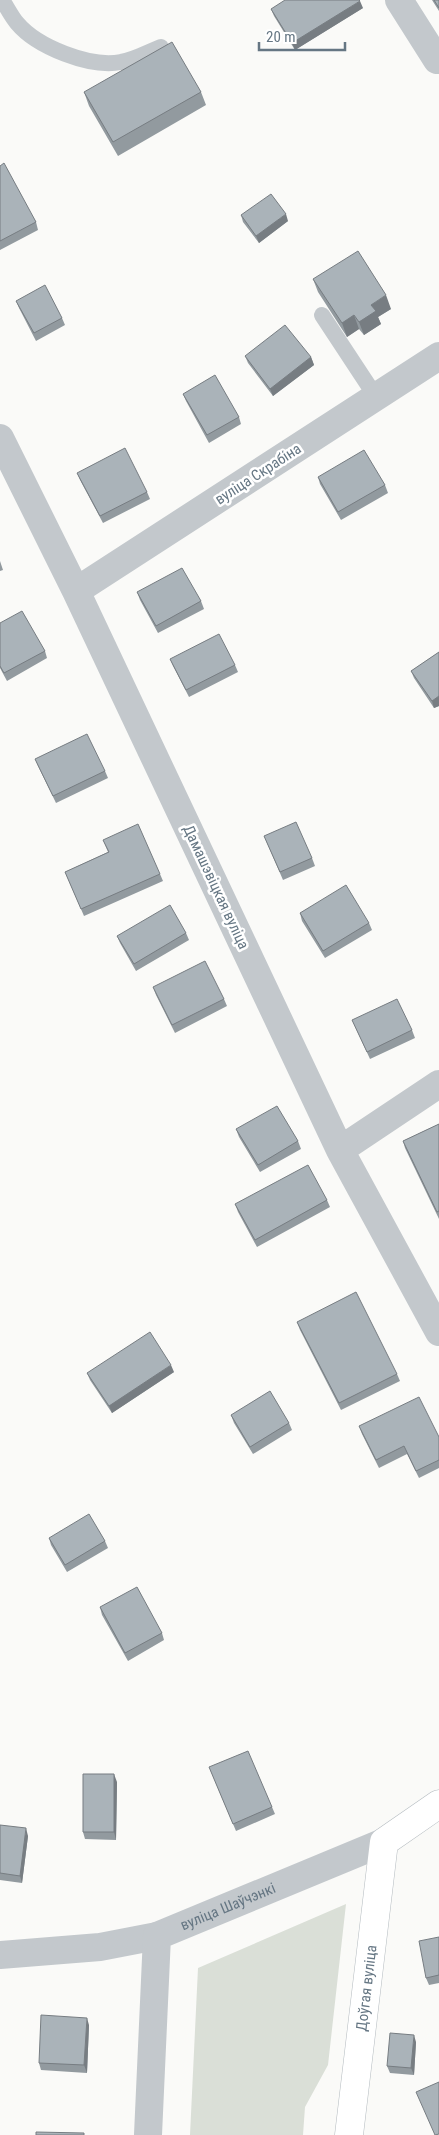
<svg xmlns="http://www.w3.org/2000/svg" width="439" height="2135" font-family="'Roboto Condensed',sans-serif">
	<rect width="100%" height="100%" fill="#fafaf8"/>
	<path fill="#dadfd7" d="M346 1904 328 2065 305 2107 303 2135H190L198 1968Z"/>
	<g fill="none" stroke-linecap="round" stroke-linejoin="round">
		<defs>
			<g id="secondary">
				<path id="s2" d="M349 2135 384 1842 439 1804"/>
			</g>
		</defs>
		<use href="#secondary" stroke="#b3babf" stroke-width="29"/>
		<path stroke="#c3c8cc" stroke-width="16" d="M2 0C7 7 11 16 17 23 37 47 90 68 121 62 134 60 148 52 161 47
			M322 315 376 397"/>
		<path stroke="#c3c8cc" stroke-width="28" d="M399 0 437 60
			M0 438 76 591 340 1150 439 1332
			M76 591 439 356
			M340 1150 439 1084
			M0 1955 100 1947 157 1936"/>
		<path stroke="#c3c8cc" stroke-width="28" id="s1" d="M148 2135 157 1936 384 1842"/>
		<use href="#secondary" stroke="#fff" stroke-width="28"/>
	</g>
	<path fill="#929a9f" d="M432 0H439V11Z
		M363 8 295 50 274 16 271 9Z
		M84 92H201L206 105 118 156 89 106Z
		M0 166 36 222 38 230 0 250Z
		M241 215 288 221 259 243 243 222Z
		M313 279 391 309 378 317 381 324 364 335 359 329 347 337 318 292Z
		M16 301 62 318 65 325 36 341 19 308Z
		M245 356 311 357 314 365 273 396 248 363Z
		M183 394 239 417 241 424 209 443 186 401Z
		M77 473 147 492 150 499 103 523 80 480Z
		M318 477 385 485 388 493 341 520 320 484Z
		M0 561 3 570 0 571Z
		M137 592 201 601 204 609 158 633 140 600Z
		M0 623 45 651 47 658 7 681 0 668Z
		M439 652V706L434 708 414 678 411 671Z
		M170 659 235 665 238 672 189 697 173 666Z
		M35 759 105 771 108 778 56 803 38 766Z
		M264 836 312 858 315 866 283 880Z
		M103 840 160 874 163 881 84 916 65 872 108 852Z
		M300 913 369 923 372 930 325 958 302 921Z
		M186 933 189 940 136 971 120 943 117 936Z
		M153 987 224 999 227 1006 175 1033 156 995Z
		M352 1020 412 1030 415 1038 370 1059Z
		M439 1124V1219L405 1148 403 1141Z
		M236 1129 298 1141 301 1149 260 1172 239 1137Z
		M327 1200 330 1207 257 1247 238 1212 235 1204Z
		M297 1322 397 1374 400 1381 341 1410 300 1330Z
		M174 1372 112 1413 90 1380 87 1373Z
		M231 1415 289 1423 292 1430 253 1454 234 1423Z
		M359 1426 439 1437V1468L419 1478 407 1454 379 1468 362 1434Z
		M49 1538 105 1541 108 1548 67 1572 51 1545Z
		M100 1607 162 1633 164 1640 128 1661 102 1615Z
		M209 1767 272 1807 275 1814 236 1831Z
		M117 1782 116 1840 85 1839 83 1832Z
		M0 1825 28 1836 22 1883 0 1880Z
		M439 1937V1983L429 1985 426 1978Z
		M89 2025 87 2073 41 2070 39 2063Z
		M416 2042 414 2075 390 2073 387 2066Z"/>
	<path fill="#777d82" d="M360 1 363 8 295 50 292 43Z
		M286 214 288 221 259 243 256 236Z
		M386 295 391 309 378 317 381 324 364 335 359 322 371 305Z
		M354 315 359 329 347 337 342 323Z
		M311 357 314 365 273 396 270 389Z
		M439 696V706L434 708 432 701Z
		M171 1365 174 1372 112 1413 109 1406Z
		M114 1774 117 1782 116 1840 114 1832Z
		M26 1828 28 1836 22 1883 20 1876Z
		M87 2018 89 2025 87 2073 84 2065Z
		M414 2035 416 2042 414 2075 411 2068Z"/>
	<path fill="#aab3b9" stroke="#777d82" d="M285 0H359L360 1 292 43 271 9Z
		M434 0H439V8Z
		M172 42 201 92 113 142 84 92Z
		M4 163 36 222 0 241V166Z
		M271 194 286 214 256 236 241 215Z
		M358 251 386 295 371 305 376 311 359 322 354 315 342 323 313 279Z
		M45 285 62 318 34 333 16 301Z
		M285 325 311 357 270 389 245 356Z
		M215 375 239 417 207 435 183 394Z
		M125 448 147 492 100 516 77 473Z
		M364 450 385 485 338 512 318 477Z
		M182 568 201 601 156 626 137 592Z
		M22 611 45 651 4 673 0 666V623Z
		M219 634 235 665 186 690 170 659Z
		M439 652V696L432 701 411 671Z
		M87 734 105 771 53 796 35 759Z
		M296 822 312 858 280 872 264 836Z
		M138 824 160 874 81 909 65 872 109 852 103 840Z
		M346 885 369 923 323 951 300 913Z
		M170 905 186 933 134 964 117 936Z
		M205 961 224 999 172 1025 153 987Z
		M397 999 412 1030 367 1052 352 1020Z
		M277 1106 298 1141 258 1165 236 1129Z
		M439 1124V1211L437 1212 403 1141Z
		M308 1165 327 1200 255 1240 235 1204Z
		M356 1292 397 1374 339 1403 297 1322Z
		M150 1332 171 1365 109 1406 87 1373Z
		M270 1391 289 1423 250 1447 231 1415Z
		M419 1397 439 1437V1460L416 1471 404 1446 376 1460 359 1426Z
		M89 1514 105 1541 65 1565 49 1538Z
		M137 1587 162 1633 125 1653 100 1607Z
		M248 1751 272 1807 233 1824 209 1767Z
		M83 1774H114V1832H83Z
		M0 1825 26 1828 20 1876 0 1873Z
		M439 1937V1975L426 1978 419 1941Z
		M41 2015 87 2018 84 2065 39 2063Z
		M390 2033 414 2035 411 2068 387 2066Z
		M439 2082V2134L435 2135 416 2092Z
		M36 2132 84 2133V2135H36Z"/>
	<g text-anchor="middle" stroke-width="5" stroke-linejoin="round" paint-order="stroke">
		<g font-size="15" fill="#657683" stroke="#fff">
			<text transform="translate(258 474) rotate(-33)" y="5">вуліца Скрабіна</text>
			<text transform="translate(216 887) rotate(65)" y="5">Дамашэвіцкая вуліца</text>
			<text dy="5" stroke="none"><textPath href="#s1" startOffset="276">вуліца Шаўчэнкі</textPath></text>
			<text dy="5" stroke="none"><textPath href="#s2" startOffset="148">Доўгая вуліца</textPath></text>
		</g>
	</g>
	<path d="M259 42v8h86v-8" fill="none" stroke="#657683" stroke-width="2.5"/>
	<text x="266" y="42" font-size="15" fill="#657683" stroke="#ffffff" stroke-width="4" paint-order="stroke">20 m</text>
</svg>
